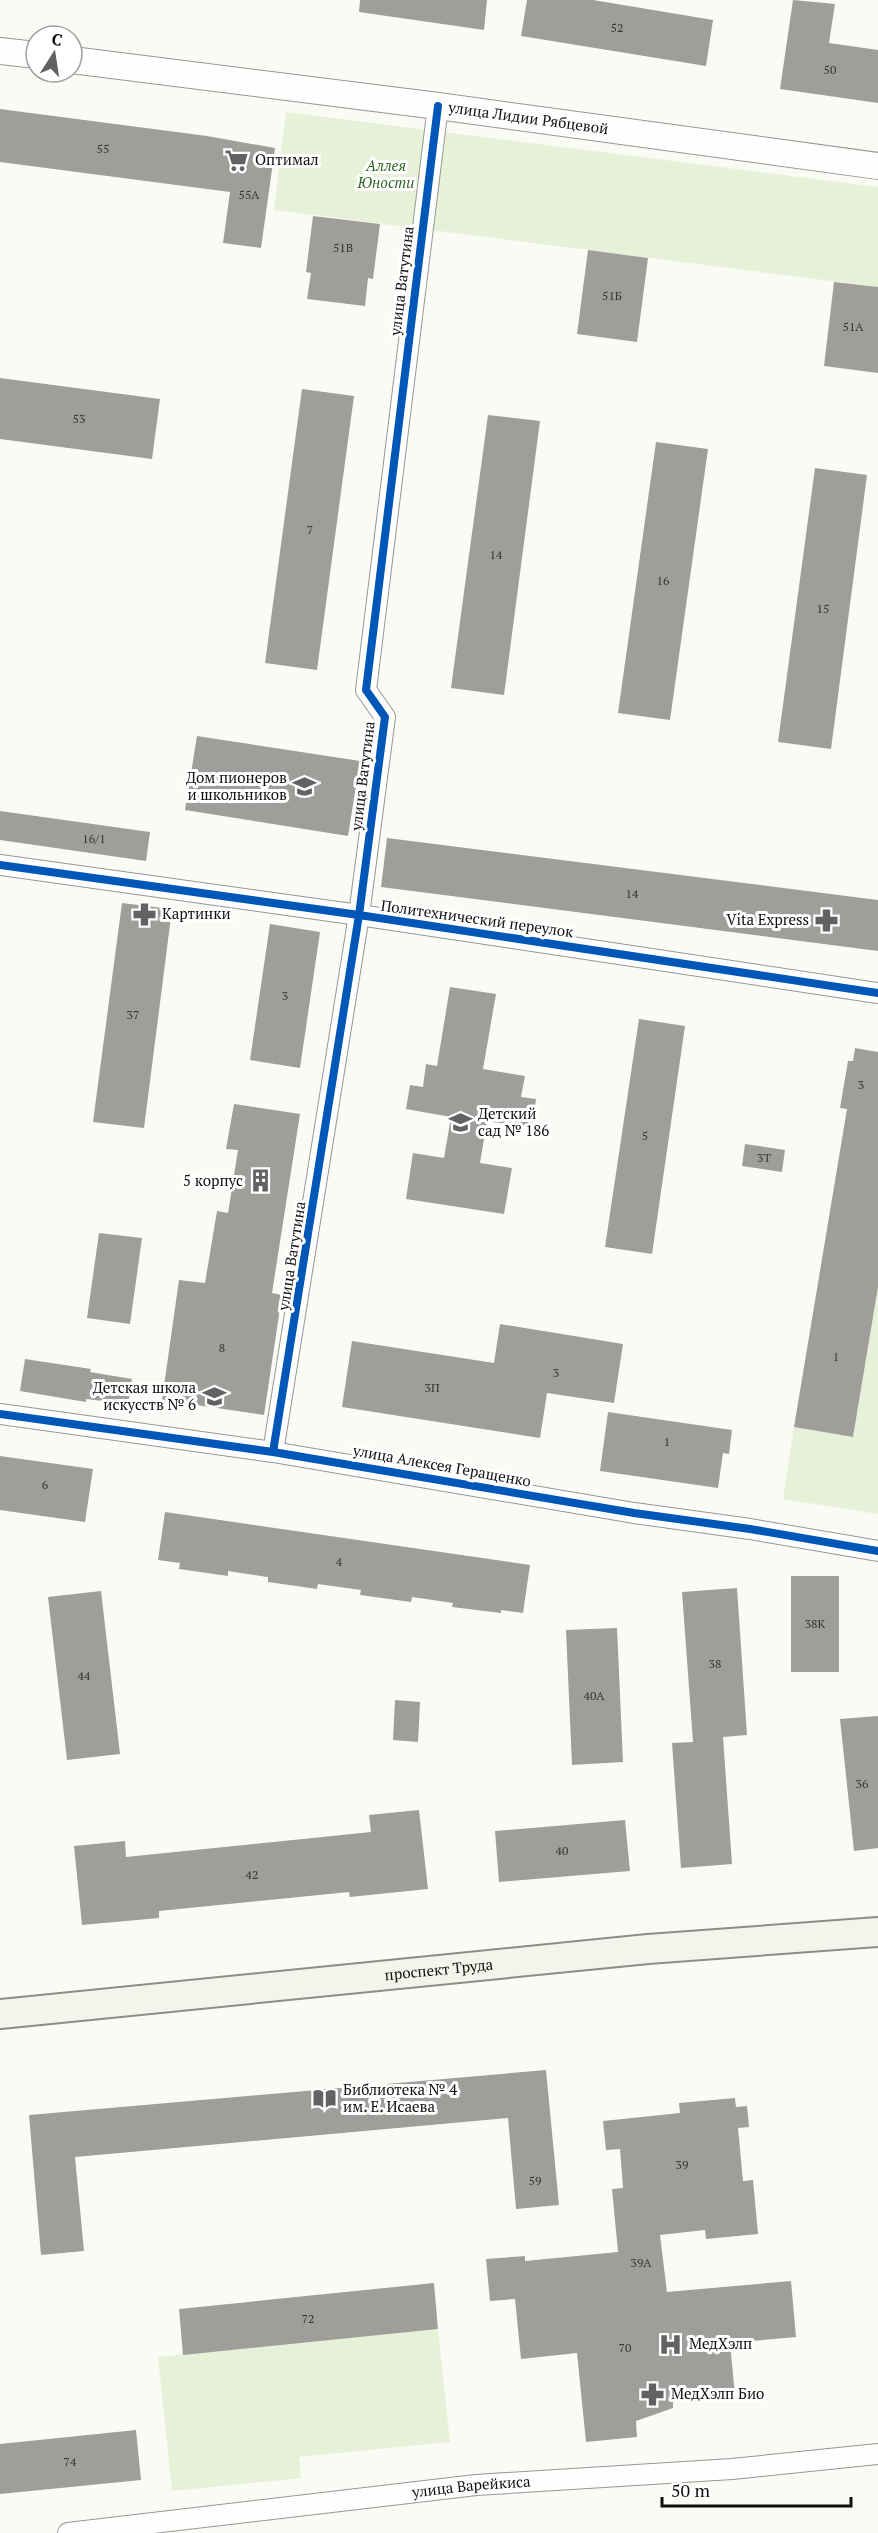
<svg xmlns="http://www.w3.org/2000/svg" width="878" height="2533" font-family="'PT Serif',serif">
	<rect width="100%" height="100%" fill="#fbfbf6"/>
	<path fill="#e6f1d7" d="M286 112 878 187V287L274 210Z
		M878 1287V1514L783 1499 794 1427 853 1437Z
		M438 2329 450 2442 299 2457 301 2478 172 2491 158 2357Z"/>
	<path fill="#9f9e9b" d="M360 0H487L484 30 359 12Z
		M527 0H593L713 20 706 66 521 36Z
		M793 0 835 4 829 43 878 50V103L780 89Z
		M0 109 207 136 275 148 261 248 223 243 230 192 0 162Z
		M313 216 380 224 373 279 368 278 365 306 307 299 311 273 306 272Z
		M588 250 648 258 637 342 577 334Z
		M834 282 878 287V373L824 366Z
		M0 378 160 399 152 459 0 439Z
		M302 389 354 396 317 670 265 663Z
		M488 415 540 421 504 695 451 688Z
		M656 442 708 449 670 720 618 713Z
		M815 468 867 475 831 749 778 742Z
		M197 736 360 761 348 836 185 810Z
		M0 811 150 832 146 861 0 840Z
		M387 838 878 900V951L381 887Z
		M122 903 172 909 144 1128 93 1122Z
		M270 924 320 932 300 1068 250 1060Z
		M450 987 496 994 483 1069 525 1076 521 1097 536 1099 532 1128 487 1121 480 1163 512 1168 504 1214 406 1199 413 1153 444 1158 451 1117 406 1109 410 1085 423 1087 426 1064 437 1066Z
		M639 1019 685 1026 652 1254 605 1247Z
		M855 1048 878 1052V1287L853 1437 794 1427 847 1109 840 1108 848 1061H853Z
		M234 1104 300 1114 272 1293 282 1295 264 1415 162 1400 179 1280 205 1283 217 1211 228 1213 238 1150 226 1149Z
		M745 1144 785 1150 782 1172 742 1166Z
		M99 1233 142 1238 130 1324 87 1318Z
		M500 1324 623 1344 614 1403 547 1393 540 1438 342 1407 352 1341 494 1363Z
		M25 1359 91 1369 90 1372 132 1379 128 1404 86 1399V1402L20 1391Z
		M608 1412 732 1430 729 1454 723 1453 718 1488 600 1471Z
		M0 1456 93 1469 85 1522 0 1510Z
		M165 1512 530 1565 523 1613 501 1610V1613L452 1607 453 1603 412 1597 411 1602 360 1595 361 1590 318 1584 317 1589 268 1582V1577L228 1571V1576L179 1569 180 1563 158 1560Z
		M791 1576H839V1672H791Z
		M737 1588 747 1735 723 1737 732 1864 681 1868 672 1743 693 1742 682 1592Z
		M101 1591 120 1754 67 1760 48 1597Z
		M617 1628 623 1762 572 1765 566 1630Z
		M395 1700 420 1702 418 1742 393 1740Z
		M878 1716V1848L854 1851 840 1719Z
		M419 1810 428 1889 350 1897 349 1892 159 1911V1918L82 1925 74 1846 125 1841 126 1857 371 1832 369 1815Z
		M625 1820 630 1871 499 1882 495 1831Z
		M546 2070 559 2205 516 2209 508 2118 75 2157 84 2251 41 2255 29 2115Z
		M735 2098 736 2107 747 2106 749 2127 738 2128 743 2181 753 2180 758 2234 706 2239 705 2230 660 2235 667 2292 791 2281 796 2337 730 2343 735 2395 673 2400V2408L636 2421 637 2437 586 2442 577 2353 521 2359 515 2299 490 2301 486 2259 525 2256V2261L618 2252 612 2189 623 2188 620 2149 606 2150 603 2121 680 2113 679 2103Z
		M434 2283 438 2329 183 2355 179 2309Z
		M136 2430 141 2480 0 2494V2444Z"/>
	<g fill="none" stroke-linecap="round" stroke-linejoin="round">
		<defs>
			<g id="minor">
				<path d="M0 865 359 915 878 993"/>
				<path d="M0 1414 273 1452 634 1513 750 1529 878 1551"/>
				<path d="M273 1452 359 915 385 717 366 690 438 106"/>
				<path id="s1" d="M68 2533 476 2485 732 2469 878 2454"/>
			</g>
			<g id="tertiary">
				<path d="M0 51 36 55"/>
				<path id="s2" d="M72 60 438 106 878 166"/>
			</g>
			<g id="secondary">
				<path id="s3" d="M0 2014 648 1949 878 1932"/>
			</g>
		</defs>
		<use href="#minor" stroke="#969694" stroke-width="22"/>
		<use href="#tertiary" stroke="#969694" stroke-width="28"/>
		<use href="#secondary" stroke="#8c8c8a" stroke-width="32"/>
		<use href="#minor" stroke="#fefefe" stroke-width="20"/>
		<use href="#tertiary" stroke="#fefefe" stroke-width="26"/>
		<use href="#secondary" stroke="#f5f4eb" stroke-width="28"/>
		<defs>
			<path id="cycleway" d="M0 865 359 915 878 993
				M0 1414 273 1452 634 1513 750 1529 878 1551
				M273 1452 359 915 385 717 366 690 438 106"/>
		</defs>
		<use href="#cycleway" stroke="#fff" stroke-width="11"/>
		<use href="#cycleway" stroke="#0057b8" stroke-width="8"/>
	</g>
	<defs>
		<symbol id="supermarket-bare" viewBox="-9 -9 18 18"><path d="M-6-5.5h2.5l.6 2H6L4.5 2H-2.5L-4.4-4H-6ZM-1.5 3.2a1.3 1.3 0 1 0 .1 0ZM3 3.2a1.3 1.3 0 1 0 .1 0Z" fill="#626260" stroke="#fff" stroke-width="2.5" paint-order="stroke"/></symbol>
		<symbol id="school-bare" viewBox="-9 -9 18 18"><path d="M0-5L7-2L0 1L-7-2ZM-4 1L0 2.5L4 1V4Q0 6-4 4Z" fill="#626260" stroke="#fff" stroke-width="2.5" paint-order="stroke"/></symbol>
		<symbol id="pharmacy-bare" viewBox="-9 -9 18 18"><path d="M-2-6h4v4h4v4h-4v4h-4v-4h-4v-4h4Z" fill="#626260" stroke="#fff" stroke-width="2.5" paint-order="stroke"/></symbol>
		<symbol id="building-bare" viewBox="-9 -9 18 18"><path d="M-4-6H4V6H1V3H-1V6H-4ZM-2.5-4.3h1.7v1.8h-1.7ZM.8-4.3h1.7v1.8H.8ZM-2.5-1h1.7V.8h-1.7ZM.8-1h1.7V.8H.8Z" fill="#626260" stroke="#fff" stroke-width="2.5" paint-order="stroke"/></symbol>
		<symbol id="library-bare" viewBox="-9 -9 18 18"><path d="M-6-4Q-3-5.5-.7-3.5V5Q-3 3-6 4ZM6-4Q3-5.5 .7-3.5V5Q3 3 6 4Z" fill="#626260" stroke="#fff" stroke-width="2.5" paint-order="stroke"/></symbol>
		<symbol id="hospital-bare" viewBox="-9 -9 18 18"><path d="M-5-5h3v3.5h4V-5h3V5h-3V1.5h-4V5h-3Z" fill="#626260" stroke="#fff" stroke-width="2.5" paint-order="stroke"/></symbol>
	</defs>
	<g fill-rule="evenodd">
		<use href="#supermarket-bare" x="220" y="144" width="33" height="33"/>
		<use href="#school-bare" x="288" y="770" width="33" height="33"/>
		<use href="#pharmacy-bare" x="128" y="898" width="33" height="33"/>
		<use href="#pharmacy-bare" x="810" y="904" width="33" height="33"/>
		<use href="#school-bare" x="444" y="1106" width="33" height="33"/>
		<use href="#building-bare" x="244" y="1164" width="33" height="33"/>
		<use href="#school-bare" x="198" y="1380" width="33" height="33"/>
		<use href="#library-bare" x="308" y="2082" width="33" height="33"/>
		<use href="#hospital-bare" x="654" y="2328" width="33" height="33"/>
		<use href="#pharmacy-bare" x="636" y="2378" width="33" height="33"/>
	</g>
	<g text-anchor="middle" stroke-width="6" stroke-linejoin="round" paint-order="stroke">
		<g font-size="12" fill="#343433">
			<text x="617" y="32">52</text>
			<text x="830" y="74">50</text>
			<text x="103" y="153">55</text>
			<text x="249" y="199">55А</text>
			<text x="343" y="252">51В</text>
			<text x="612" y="300">51Б</text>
			<text x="853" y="331">51А</text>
			<text x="79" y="423">53</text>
			<text x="310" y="534">7</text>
			<text x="496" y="559">14</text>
			<text x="663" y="585">16</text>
			<text x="823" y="613">15</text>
			<text x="94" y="843">16/1</text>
			<text x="632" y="898">14</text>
			<text x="285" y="1000">3</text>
			<text x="133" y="1019">37</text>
			<text x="861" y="1089">3</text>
			<text x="645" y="1140">5</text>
			<text x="764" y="1162">3Т</text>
			<text x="222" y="1352">8</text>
			<text x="836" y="1361">1</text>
			<text x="556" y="1377">3</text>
			<text x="432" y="1392">3П</text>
			<text x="667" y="1446">1</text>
			<text x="45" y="1489">6</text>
			<text x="339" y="1566">4</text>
			<text x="815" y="1628">38К</text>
			<text x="715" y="1668">38</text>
			<text x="84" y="1680">44</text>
			<text x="594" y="1700">40А</text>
			<text x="862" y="1788">36</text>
			<text x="562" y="1855">40</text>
			<text x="252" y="1879">42</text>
			<text x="682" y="2169">39</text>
			<text x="535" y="2185">59</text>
			<text x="641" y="2267">39А</text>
			<text x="308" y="2323">72</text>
			<text x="625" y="2352">70</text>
			<text x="70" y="2466">74</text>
		</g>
		<g font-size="15" fill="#101010" stroke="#fff">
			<text dy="5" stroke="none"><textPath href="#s2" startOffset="460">улица Лидии Рябцевой</textPath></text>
			<text transform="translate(402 281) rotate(-83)" y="5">улица Ватутина</text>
			<text transform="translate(363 776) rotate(-83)" y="5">улица Ватутина</text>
			<text transform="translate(477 919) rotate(8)" y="5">Политехнический переулок</text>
			<text transform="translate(292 1256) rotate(-81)" y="5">улица Ватутина</text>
			<text transform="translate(442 1466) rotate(10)" y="5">улица Алексея Геращенко</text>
			<text dy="5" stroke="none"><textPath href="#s3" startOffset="441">проспект Труда</textPath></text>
			<text dy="5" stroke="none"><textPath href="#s1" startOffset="406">улица Варейкиса</textPath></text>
		</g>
		<g font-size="15" fill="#101010" stroke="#fff" text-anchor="start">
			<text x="255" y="165">Оптимал</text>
			<text x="287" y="783" text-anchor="end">Дом пионеров<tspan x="287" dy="17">и школьников</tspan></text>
			<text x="162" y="919">Картинки</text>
			<text x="809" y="925" text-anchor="end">Vita Express</text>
			<text x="478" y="1119">Детский<tspan x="478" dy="17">сад № 186</tspan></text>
			<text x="243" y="1186" text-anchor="end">5 корпус</text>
			<text x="196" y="1393" text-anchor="end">Детская школа<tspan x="196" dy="17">искусств № 6</tspan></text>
			<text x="343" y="2095">Библиотека № 4<tspan x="343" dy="17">им. Е. Исаева</tspan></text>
			<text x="689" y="2349">МедХэлп</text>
			<text x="671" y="2399">МедХэлп Био</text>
		</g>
		<g font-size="15" font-style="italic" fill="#306622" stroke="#fff">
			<text x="386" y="171">Аллея<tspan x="386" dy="17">Юности</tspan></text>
		</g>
	</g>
	<g transform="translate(54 54) rotate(12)"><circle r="28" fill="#ffffff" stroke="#9f9f9f" stroke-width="1.5"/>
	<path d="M0-4.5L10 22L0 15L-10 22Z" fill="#626260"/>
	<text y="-9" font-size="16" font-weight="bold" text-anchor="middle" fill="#101010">С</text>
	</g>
	<path d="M662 2497v9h189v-9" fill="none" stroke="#101010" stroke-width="3"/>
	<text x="671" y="2497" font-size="18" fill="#101010" stroke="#ffffff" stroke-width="4.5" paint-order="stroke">50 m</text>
</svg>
